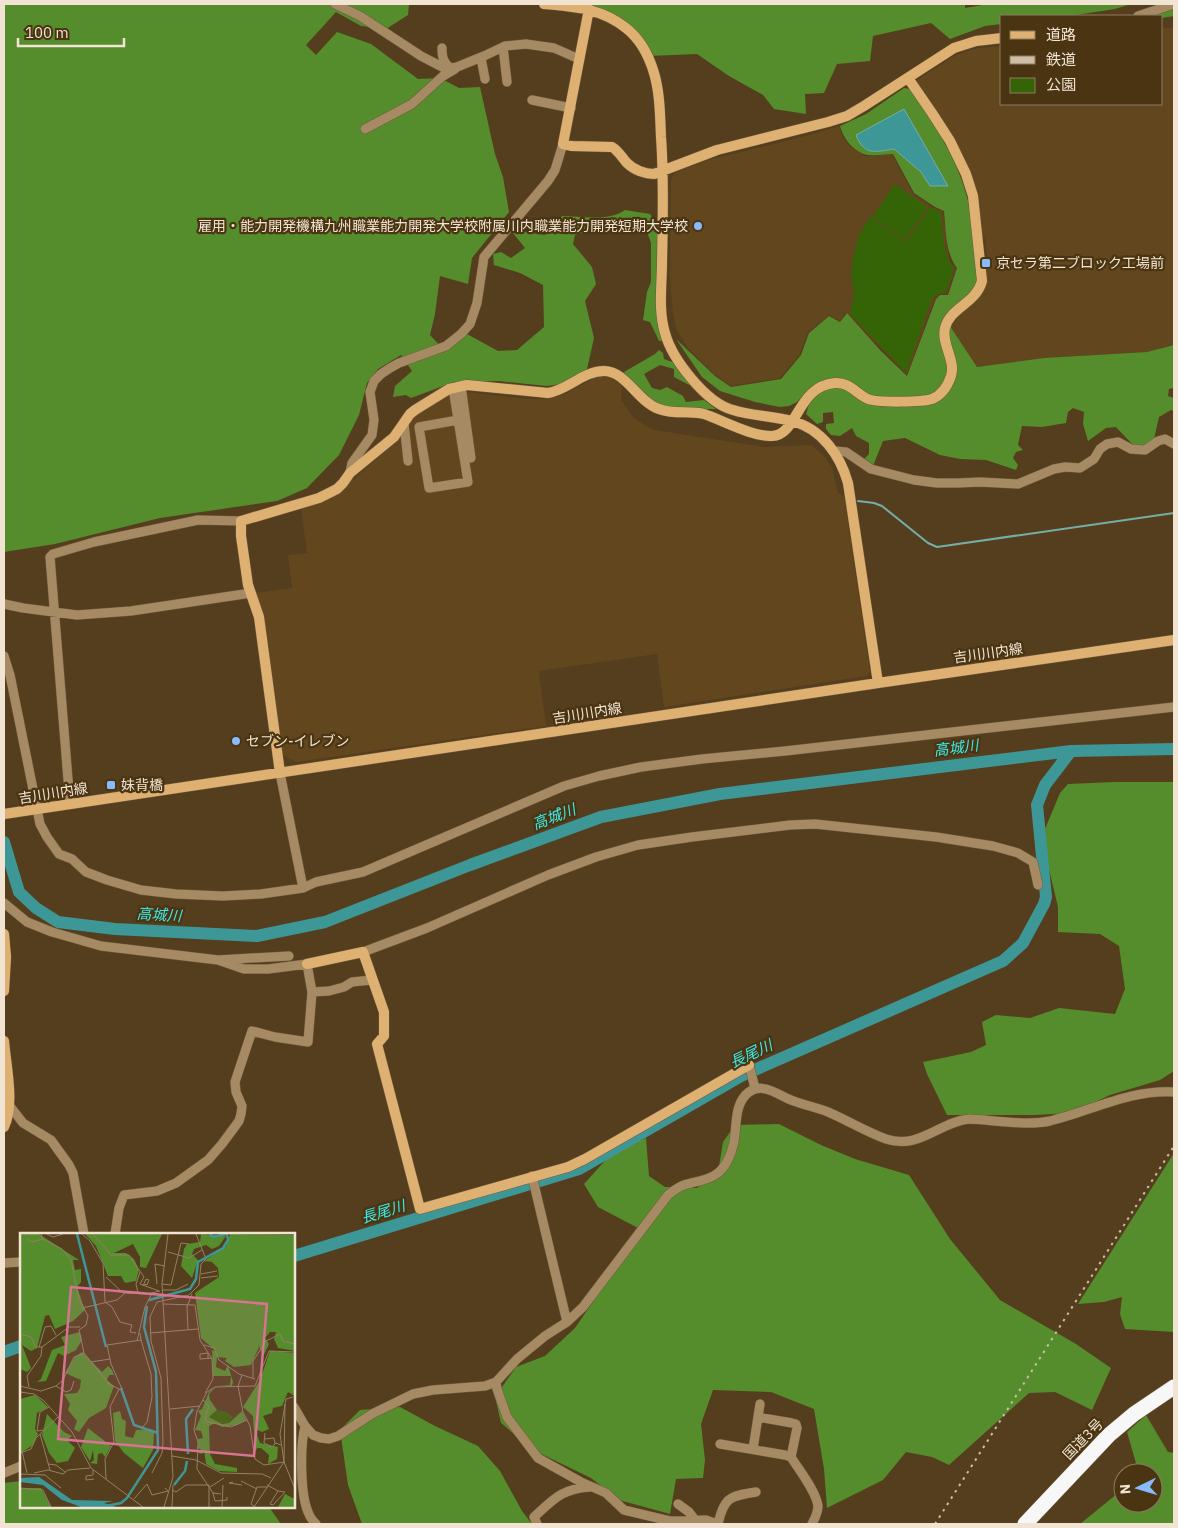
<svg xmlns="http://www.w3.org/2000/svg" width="1178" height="1528" font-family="'IBM Plex Sans','Noto Sans JP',sans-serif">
	<rect width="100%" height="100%" fill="#553e1d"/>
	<path fill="#62461e" d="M1162 28H1174V345L1147 352 1044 358 977 367 950 326 953 320 976 302 983 293 986 281 985 267 988 266 985 237H982L979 208 917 84V80L956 55 977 48 1002 46V104H1162Z
		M839 126 843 138 852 148 865 156 892 154 913 194 934 208 943 211 948 252 950 261 956 268 947 294H940L935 298 907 375 846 312 840 321 829 315 808 332 800 354 780 378 731 386 714 374 688 348 676 329 673 314 670 280 671 180 673 175 677 172 708 160 805 136Z
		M604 376 610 377 622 386 621 400 634 418 646 426 655 430 764 447 812 445 825 457 832 468 838 493 844 496 870 672 867 676 664 707 657 654 539 671 546 726 296 762 283 755 261 609 255 593 292 588 288 555 307 553 301 507 322 502 337 494 400 438 407 422 414 415 445 397 466 392 527 399H543L556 397 565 394 596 377Z"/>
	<path fill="#356407" d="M895 184 928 207 905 240 872 217Z
		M930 207 941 212C943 230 942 254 954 268L946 292 940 293 932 298 906 373 850 314 854 293 851 273 853 258 859 235 870 217 906 242Z"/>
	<path fill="#558c2c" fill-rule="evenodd" d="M4 4H409L408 15 386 29 361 26 336 12 306 45 316 55 337 32 371 44 418 79 440 78 459 88 480 87 495 154 503 177 509 212 472 258 468 284 440 276 435 314 430 335 444 350 467 334 498 351 517 350 544 327 543 285 520 273 494 265 493 254 501 252 511 258 525 248 513 233 520 227 524 232 545 235 562 216C581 216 608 222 625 210L650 214 657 225V324L663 341H659L650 322 643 320 647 292 651 282V243L646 229C619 217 602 227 575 235L573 244 592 267 596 284 585 301 594 338 587 369 563 384 547 386 499 381 454 382 411 398 406 395 393 397 395 386 412 371 401 355 378 369 367 383 359 415 339 455 307 488 277 501 160 518 55 544 4 552Z
		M588 4H965V8L988 4H1131L1115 9 1069 16H1002V24L985 26 950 39 931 23 873 36 870 61 837 64 824 93 805 94 806 114 774 109 763 95 729 76 697 54 649 56 612 16Z
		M1174 7V16L1162 18V16H1151Z
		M904 88 910 89C934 124 958 159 968 201 971 216 972 232 974 247 975 258 980 274 976 285 971 298 956 306 946 314L950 326 977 367 1044 358 1147 352 1174 345V388L1169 389 1168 396 1174 398V411L1171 410 1159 417 1154 439 1144 447 1134 446 1116 427 1106 428 1088 441 1083 424 1084 412 1073 408 1068 412 1066 423 1042 427 1022 426 1018 445 1023 450 1016 452 1013 458 1018 465 1016 470 986 460 960 459 940 455 905 438 883 441 873 466 863 460 869 454V443L856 436 852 428 840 436 831 435 826 429V424L834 423 833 412 823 413V422L817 424 806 414 810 401 808 390 797 402 789 406 780 407 755 402 720 391 702 377 676 339 715 376 731 387 781 379 801 355 809 333 829 316 840 322 847 313 881 351 907 376 936 299 940 295H948L957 268C945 252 946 230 944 211L935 207 914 193 893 154C885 154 876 156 868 155 854 153 843 138 840 126L866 114ZM904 109 921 172 894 149 876 152 863 148Z
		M659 350 663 353 664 359 675 363 690 382 689 385 674 377V369L660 365 644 374 652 388 660 390 667 387 683 396 686 402 704 400 716 409H705L662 406 650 401 632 385 624 372 655 354Z
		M1115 782H1174V1071L1160 1080 1110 1095 1073 1113 1034 1115H947L927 1074 923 1062 971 1052 986 1045 982 1022 996 1015 1030 1018 1059 1008 1115 1014 1125 989 1119 946 1100 934 1058 932V907L1048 865 1045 829 1060 793 1068 784Z
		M779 1124 821 1145 855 1159 909 1175 950 1239 1000 1300 1076 1344 1111 1368 1092 1410 1055 1392 1029 1393 949 1465 932 1457 906 1452 883 1480 827 1508 824 1469 814 1409 771 1392 713 1390 701 1424 705 1460 703 1478 676 1479 670 1514 619 1500 591 1478 533 1450 501 1423 495 1397 516 1367 545 1356 575 1328 614 1271 638 1228 598 1207 584 1184 612 1153 646 1138 649 1176 665 1187 697 1188 718 1172 723 1142 735 1125Z
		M1174 1153V1332L1125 1329 1120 1314 1122 1297 1104 1302 1078 1304Z
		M400 1407 435 1426 478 1446 500 1471 522 1511 532 1524H362L348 1485 340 1430 360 1410Z
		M1146 1415 1168 1452 1174 1453V1524H1080L1123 1489V1503H1153V1473H1132L1136 1463 1127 1432Z
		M21 1481V1507H269L281 1524H4V1483Z"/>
	<path fill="#3e9797" stroke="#74aea9" d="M904 109 948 186H930L921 172 894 149C875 152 864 156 856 135Z"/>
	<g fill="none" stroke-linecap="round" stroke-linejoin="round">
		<path stroke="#74aea9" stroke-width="2" d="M858 501 874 503 882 506 928 543 937 547 1174 513"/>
		<path stroke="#3e9797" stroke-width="12" d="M4 842 19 892 36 908 58 922 115 929 257 936 325 922 470 865 601 817 720 794 1071 751 1174 749
			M294 1256 579 1169 741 1076 1003 961 1023 943 1044 904 1046 897 1037 805 1045 785 1071 751
			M4 1352 21 1346"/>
		<defs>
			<path id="street" d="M335 4 360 16 421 56 446 69 457 67 484 56 505 46 526 44 554 48 579 59
				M1138 16 1174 4
				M503 47 507 82
				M442 48C442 57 443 62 450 68
				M481 58 485 79
				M532 100 571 108
				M365 129 412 104 443 76 455 69
				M461 386 471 458
				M453 388 468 482 429 488 419 427 458 420
				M404 423 408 461
				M834 451 846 452 871 469 914 480 937 483H958L980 482 1018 484 1054 469 1065 467 1080 468 1094 459 1100 449 1107 444 1118 442 1131 449 1145 450 1158 441 1165 439 1174 444
				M350 473 352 463 372 435 374 420 370 392 374 381 381 374 390 368 399 363 446 346 461 334 470 324 477 303 484 257 548 181 555 170 563 144
				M4 604 23 608 77 615 131 611 251 593
				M4 656 10 675 40 824 47 837 59 854 72 859 86 872 107 880 141 890 176 894 223 896 261 894 303 888 316 882 363 872 564 786 599 776 641 767 702 759 785 751 1174 707
				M280 773 303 888
				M70 804 50 557 53 554 94 542 198 520 241 521
				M4 903 27 922 52 932 101 946 218 960 289 956
				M363 952 427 928 548 875 596 857 638 845 692 837 790 825 815 824 936 837 993 846 1018 853 1033 862 1038 885
				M312 992 329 991 344 987 352 982 372 980
				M749 1065 755 1088
				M9 1105 23 1123 51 1140 69 1165 73 1173 84 1234
				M532 1176 567 1322
				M115 1234 119 1208 124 1195 157 1191 176 1183 208 1160 222 1144 239 1121 241 1114 242 1106 236 1092 235 1082 252 1031 275 1037 308 1042 312 992 307 964 268 969H244L218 960
				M4 1263 21 1262
				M496 1382 497 1389 507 1417 538 1458 581 1482 606 1493 624 1510 670 1521 706 1520 717 1524
				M294 1407 305 1426 313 1435 321 1438 329 1439 338 1436 372 1414 413 1394 433 1390 485 1386 496 1382 517 1359 545 1336 567 1322 583 1307 668 1195C673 1191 678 1187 684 1185 697 1181 713 1180 722 1169 728 1162 732 1151 734 1142 737 1125 734 1103 749 1092 763 1082 778 1095 791 1100 803 1105 816 1107 828 1112 847 1120 866 1132 886 1139 919 1150 939 1122 969 1119 993 1120 1027 1126 1050 1121 1091 1111 1131 1089 1174 1092
				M758 1417 792 1423 796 1424 797 1428 791 1457
				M305 1426C300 1446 300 1497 309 1514 310 1518 313 1521 316 1524
				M720 1444 785 1455 791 1457C799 1470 816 1491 818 1506 818 1513 815 1518 812 1524
				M753 1449 760 1404
				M4 1473 21 1466
				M678 1504 689 1512 695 1520
				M537 1524 534 1517C554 1499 561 1489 590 1487
				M718 1524C724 1497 730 1496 756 1492"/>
			<path id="secondary" d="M544 4C575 7 601 8 626 28 640 39 649 56 654 73 660 93 660 115 661 137 664 178 663 220 662 261 662 285 658 310 665 333 672 359 706 403 733 410 752 416 773 416 792 421 822 429 840 455 848 483L878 683
				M589 9 563 144 572 146 612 147C619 151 622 158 627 163 634 170 645 174 654 174L717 150 828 122 847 116 864 106 954 48 976 41 1002 38
				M280 773 259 617 248 585 241 536V521L319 498 337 489 343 483 350 473 394 437 410 414 415 410 449 389 467 385 548 393C568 390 583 371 604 371 626 371 638 402 659 409 674 415 690 410 704 414 722 420 753 437 772 436 798 435 797 386 835 383 850 382 856 394 868 399 878 403 923 402 932 399 942 395 948 385 951 376 956 360 941 344 945 328 950 307 976 304 982 281L973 196 966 174 950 141 932 113 908 78
				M4 814 878 683 1174 640
				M4 934 6 957 4 991
				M307 964 363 952 384 1012V1036L377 1044 420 1209 568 1167 585 1159 749 1065
				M4 1041C6 1066 15 1104 4 1127"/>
			<path id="highway" d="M1025 1524 1109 1435 1134 1414 1174 1387"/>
		</defs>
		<use href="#street" stroke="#715c3e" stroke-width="10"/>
		<use href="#secondary" stroke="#715c3e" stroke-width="11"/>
		<use href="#highway" stroke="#715c3e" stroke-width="16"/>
		<use href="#street" stroke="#a68a64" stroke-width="9"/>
		<use href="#secondary" stroke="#deb173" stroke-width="10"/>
		<use href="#highway" stroke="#f7f7f7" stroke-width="15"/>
		<path stroke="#cebea8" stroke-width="2" stroke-dasharray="2.5 5" stroke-linecap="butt" d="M935 1524 1174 1146"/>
	</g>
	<g fill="#87bbfb" stroke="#4a3412" stroke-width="2">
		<circle cx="698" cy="226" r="5"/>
		<rect x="981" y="258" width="10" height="10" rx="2.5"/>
		<circle cx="236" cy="741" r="5"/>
		<rect x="106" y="780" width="10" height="10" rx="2.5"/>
	</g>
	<g text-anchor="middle" stroke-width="4.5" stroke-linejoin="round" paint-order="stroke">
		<g font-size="14" fill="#f2e4d2" stroke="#4a3412" text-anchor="start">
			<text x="688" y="231" text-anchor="end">雇用・能力開発機構九州職業能力開発大学校附属川内職業能力開発短期大学校</text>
			<text x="996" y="268">京セラ第二ブロック工場前</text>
			<text x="246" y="746">セブン-イレブン</text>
			<text x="121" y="790">妹背橋</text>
		</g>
		<g font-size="14" fill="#f2e4d2" stroke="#4a3412">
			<text transform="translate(988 653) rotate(-8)" y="5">吉川川内線</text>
			<text transform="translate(587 713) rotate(-9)" y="5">吉川川内線</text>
			<text transform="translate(53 793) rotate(-9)" y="5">吉川川内線</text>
			<text transform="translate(1083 1439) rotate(-46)" y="5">国道3号</text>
		</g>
		<g font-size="15" font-style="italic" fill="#3aeceb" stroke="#4a3412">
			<text transform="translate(956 748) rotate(-7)" y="5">高城川</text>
			<text transform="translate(554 817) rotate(-21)" y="5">高城川</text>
			<text transform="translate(159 915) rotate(3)" y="5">高城川</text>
			<text transform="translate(751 1054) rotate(-25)" y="5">長尾川</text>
			<text transform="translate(383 1212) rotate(-17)" y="5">長尾川</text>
		</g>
	</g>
	<g transform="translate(20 1233)">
		<rect width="275" height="275" fill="#553e1d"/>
		<path d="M197 177 207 179 213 184 209 190H199L189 184Z" fill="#356407"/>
		<path d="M0 1H19L59 27H53L55 37 61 36V49L57 54 65 77 53 88 35 96 29 82 25 83 17 115 11 118 2 112 11 135 7 139 0 136ZM65 1H142L126 35 120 34V24L113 11 94 20H106L114 26 119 37 116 48 105 50 101 43H88L76 13ZM181 1 206 3 199 13 192 16 186 12 174 16 172 21 178 27 172 45 161 33 164 16 167 11 180 9ZM210 1 275 2V118L258 115 254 106 256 99H250L245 105 249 111 243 124 238 110 239 114 231 132 214 134 205 128 207 125 197 124 196 134 205 138 208 132 213 149 212 153 196 152H210L211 143H193L192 117 197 119 181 105 175 60 199 44 198 35 192 29 184 28 206 13ZM60 99 62 107 56 117 44 123 38 120 26 148 17 149 21 146 32 117 45 112 41 104ZM250 118 275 120V163L268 159 262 173 253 175 252 180 243 183 249 196 242 199 235 196 240 210 258 214 257 226 248 231 249 222 241 215H237L235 220 233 183 223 174 240 147ZM62 119 82 139 88 133 92 137 94 142H89L87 147 94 153 86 175 69 185 59 199 54 196 57 188 48 177 50 171 44 161 57 160 60 155 61 147 45 140 55 124ZM196 154 189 161 190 167 197 177 189 184 202 191 209 190 222 178 226 187 217 192 202 194 195 190 189 193 190 221 195 231 217 235V239L199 238 186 231 184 217 182 221 178 220 181 217 178 215V206L183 205 181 198 175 197 181 183 178 178 182 176 189 159ZM15 162 28 174 17 180 15 196 18 201 12 213 0 220V166ZM100 178 102 186 106 188 105 203 113 205 116 197 129 196 134 200 133 217 123 235 104 220 95 208 93 180ZM27 181 44 199 52 203 47 207 55 215 48 228 37 230 29 220 22 202ZM68 195 91 213 85 224 82 220 78 221 77 231 70 230 74 227 73 217 70 228 61 214ZM0 255H21L31 274H0ZM265 261 275 266V274H258Z" fill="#558c2c"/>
		<path d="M19 244 52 267 93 268 84 270 96 274H61L42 267 23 252 0 249V245Z" fill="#3e9797"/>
		<path fill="none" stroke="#3e9797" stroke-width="2.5" d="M57 1 86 114M190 1 193 4 206 1M129 67 170 56 176 46 178 29 203 15 208 7 207 1M101 155 114 192 138 200M168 221 166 186 173 176M154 252 165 238 167 228M86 273 101 270 107 265 138 217 136 139 124 94 127 73"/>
		<path fill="none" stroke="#948065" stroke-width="1" d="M21 1 23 6 42 16 51 27 59 66 68 83 66 92 59 97 64 120 89 151 99 156H102L91 131 87 112 121 107 120 100M27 1 33 4 43 1M62 1 70 8 83 30 85 69M73 1 91 22H109L124 44 120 51 139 58M7 6 11 9 23 6M148 19 169 25 182 17M181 41 197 38M86 44 103 60 127 61 140 58M181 45 198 43M137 51 135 31 145 33M142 51 151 52 161 10 169 11M123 53 126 46 129 47 127 52 124 51M142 57H156L168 51M118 60 116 51 120 39M85 69 92 74 100 89 112 92 110 99 116 100M143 71 175 72 180 107 192 126 193 146 185 160M62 75 97 67 105 60M168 97 167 74 172 61M130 100 178 96M0 101 11 104 16 114H22L49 94H60M121 107 131 141 132 164 127 189 122 195M117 108 125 74 132 60M184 112 194 115 199 127 219 141 235 146M19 114 25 94 31 93 36 102M188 126V120L180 121V126L192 125M71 129 90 126M222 142 218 153 223 179 230 193 235 226 244 232 264 229M233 145V128L246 108 260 101 263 108 275 111M0 153 21 158 36 153 43 147 54 124 64 120M36 153 46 159 51 157 54 148M9 154 7 143 21 123 22 114M0 159 14 161 24 168 52 199 71 235 123 274M273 164 266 166 260 201 264 229 275 256M183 167 189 173 185 186 188 189 211 194 227 187M150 176 180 173M23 197 17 198 20 179 29 174M245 200 244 210 252 214 256 210 261 212M20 201 30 237M245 206 254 205 255 211M2 218 7 240M0 220 11 216 16 205 38 184M152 223 176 227 201 240 242 241 251 245M264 230 265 171M28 231 36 232 45 239M73 237V242L66 243V247L74 246M14 240 28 237 43 241 48 237 70 235M132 240 142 220 143 209 141 145 131 108 130 84 137 69 169 62 179 52 181 31 186 26 176 1M0 241 25 242 41 255M86 246 85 226 94 209 90 174 99 156M221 248 237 256M213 249 209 250 222 252M189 252V274M247 252 258 258 250 271 253 272 265 259 258 258M190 254 204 245M0 255 23 257 31 274M152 257 156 259 166 252H189M193 260 195 268 207 267V264M201 261 193 260 177 236 178 209 174 197 177 178 187 159 195 154 235 153 249 118 275 119M114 266 127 251 132 262 148 258 145 255M144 274 153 244 142 51 148 1M152 274 153 252M202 274 203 252M234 274 264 229M235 274 231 271 237 254H247"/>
		<path fill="#d87491" fill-opacity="0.15" stroke="#d87491" stroke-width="2.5" d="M51 54 247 71 234 223 38 206Z"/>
		<rect width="275" height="275" fill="none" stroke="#f2e4d2" stroke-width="2.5"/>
	</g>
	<rect width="1178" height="1528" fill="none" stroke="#f2e4d2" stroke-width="10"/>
	<rect x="1000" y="15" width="162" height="90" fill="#4a3412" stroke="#8d7a5f"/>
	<rect x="1010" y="31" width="25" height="8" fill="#deb173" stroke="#8d7a5f"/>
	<text x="1046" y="40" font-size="15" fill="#f2e4d2">道路</text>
	<rect x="1010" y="56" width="25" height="8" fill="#cebea8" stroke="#8d7a5f"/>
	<text x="1046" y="65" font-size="15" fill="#f2e4d2">鉄道</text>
	<rect x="1010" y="78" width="25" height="15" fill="#356407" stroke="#8d7a5f"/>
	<text x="1046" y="90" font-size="15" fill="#f2e4d2">公園</text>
	<g transform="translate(1138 1488) rotate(265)"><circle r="24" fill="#4a3412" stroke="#8d7a5f"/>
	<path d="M0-4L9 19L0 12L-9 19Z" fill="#87bbfb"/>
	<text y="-8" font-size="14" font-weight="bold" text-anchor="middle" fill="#f2e4d2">N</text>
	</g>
	<path d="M18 38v8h106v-8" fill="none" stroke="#f2e4d2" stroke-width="2.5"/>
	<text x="25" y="38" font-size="15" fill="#f2e4d2" stroke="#4a3412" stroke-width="4" paint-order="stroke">100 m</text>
</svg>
